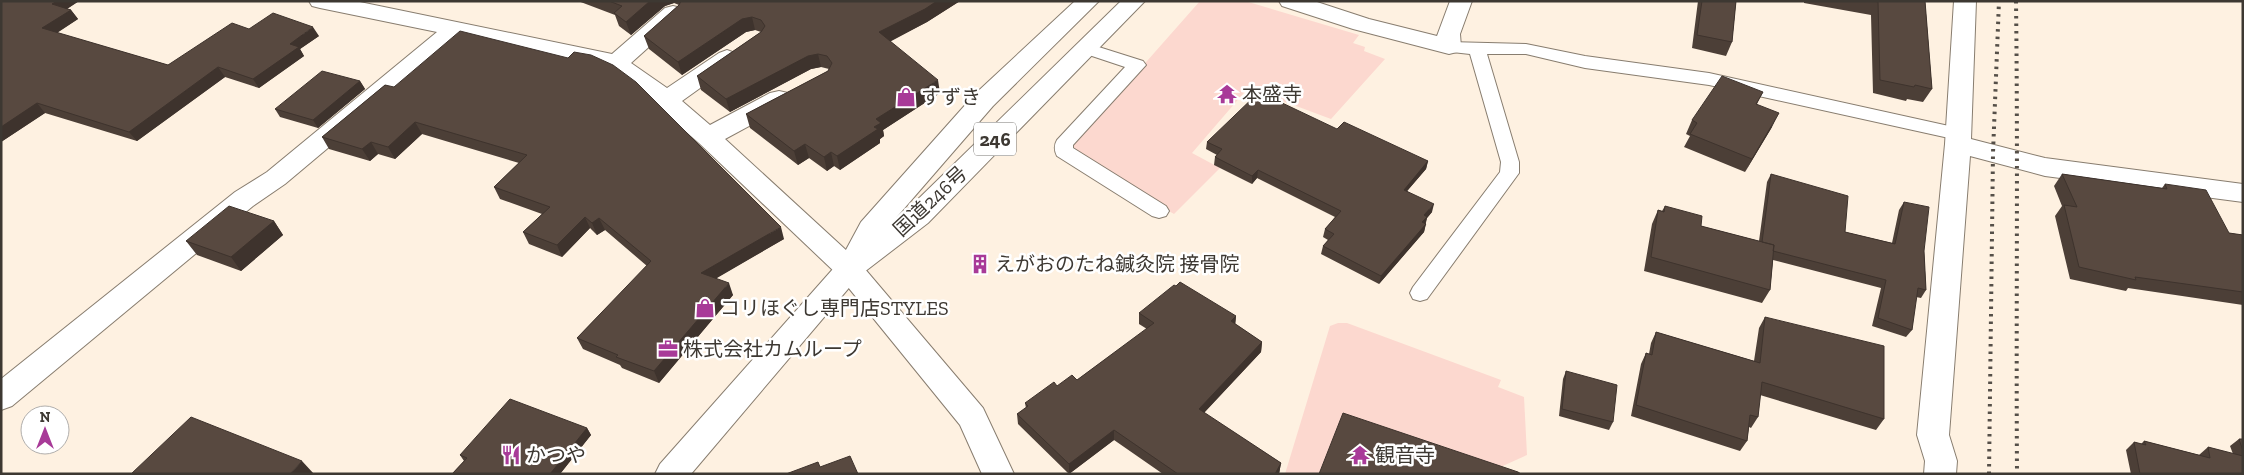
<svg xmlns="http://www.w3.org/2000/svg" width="2244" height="475" font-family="'Zilla Slab','Noto Sans JP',serif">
	<rect width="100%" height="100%" fill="#fef1e1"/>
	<path fill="#fcd8cf" d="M1200 1H1245L1359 35 1353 43 1365 47 1364 51 1385 59 1331 119 1248 88 1192 153 1220 168 1174 214 1069 153 1072 146Z
		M1338 323H1347L1501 380 1498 387 1524 397 1527 455 1485 474H1285L1330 326Z"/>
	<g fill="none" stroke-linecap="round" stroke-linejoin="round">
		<defs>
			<path id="service" d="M1449 42 1526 44 1585 56 1709 73 1958 128 1965 130 1967 134 1965 138 1958 140 1709 85 1585 68 1526 54H1487L1519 162V173L1427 299 1420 301 1413 299 1410 293 1413 287 1500 172 1501 162 1470 54 1443 51 1440 47 1443 43Z
				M1086 43 1143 61 1146 65 1073 145V148L1166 206 1169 211 1166 216 1159 218 1152 216 1057 156C1054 150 1054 145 1057 140L1125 67 1080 52 1077 48 1080 44Z"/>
			<path id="minor" d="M309 1H355L612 54 665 8 673 6 681 8 684 13 681 18 631 63 667 88 719 53 727 50 735 53 739 58 735 63 682 101 710 125 770 93 779 91 788 93 791 99 788 105 725 139 859 262 983 408 1014 474H982L960 425 839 276 699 143 637 89 618 75 596 65 460 37 285 184 253 206 12 406 1 410V379L235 192 267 172 437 32 320 8 312 6Z
				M1279 1H1314L1369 19 1437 36 1450 1H1472L1460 34 1461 47 1457 52 1449 54 1353 29 1282 6Z
				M1954 1H1976L1971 139 2045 158 2243 184V202L2045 176 1970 156 1949 435 1957 461 1956 474H1924L1925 461 1917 435 1945 144Z"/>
			<path id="trunk" d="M1075 1H1099L993 106 895 219 908 209 1121 1H1145L928 223 859 276 691 474H655L660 464 840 261 861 222 975 94Z"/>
		</defs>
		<use href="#service" stroke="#887d6f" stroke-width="2"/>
		<use href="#minor" stroke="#887d6f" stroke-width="2"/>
		<use href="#trunk" stroke="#887d6f" stroke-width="2"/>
		<use href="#service" fill="#fff" fill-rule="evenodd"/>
		<use href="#minor" fill="#fff" fill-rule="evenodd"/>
		<use href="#trunk" fill="#fff" fill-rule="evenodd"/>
		<path stroke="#554f48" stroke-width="4" stroke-dasharray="2.5 5" stroke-linecap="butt" d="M2016 1C2018 159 2016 316 2017 474
			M1989 474 1993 153 1999 1"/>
	</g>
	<path fill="#4c3f37" d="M1 1H79L67 9 71 10 78 19 57 33 168 65 249 29 319 36 300 49 304 56 259 88 225 77 137 141 45 113 1 142Z
		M578 1H960L927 22 890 41 940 93 883 130 884 136 880 139V143L840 170 834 166 827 171 809 158 798 165 750 128 746 114 828 71 829 69 821 67 811 69 730 112 701 90 697 76 761 32 755 30 746 32 682 75 649 49 644 36 679 5 674 3 665 6 631 35 619 26 615 15Z
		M1698 1H1736L1732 42 1726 56 1692 48Z
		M1804 1H1925L1932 89 1923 102 1907 99 1906 101 1873 93 1871 15 1804 3Z
		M360 81 365 89 318 128 280 117 275 109Z
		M385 85 784 239 716 278 733 295 659 383 622 368 620 365 583 349 577 338 647 266 605 230 597 235 590 228 562 257 529 244 523 232 542 214 500 199 494 187 519 163 422 134 395 159 378 154 370 161 329 149 322 137Z
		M1763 92 1757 104 1772 127 1745 172 1684 147 1690 136 1686 134 1692 120Z
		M1337 129 1428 161 1426 169 1407 191 1432 212 1427 218 1424 232 1379 284 1321 254 1323 246 1328 240 1323 237 1325 229 1335 217 1257 178 1252 184 1214 165 1215 157 1217 155 1206 149 1207 142Z
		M1771 174 1845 232 1892 243 1899 210 1904 202 1924 251 1926 290 1921 298 1916 297 1912 330 1906 337 1872 326 1881 288 1773 260 1770 290 1762 303 1644 271 1652 224 1658 210 1662 211 1665 206 1701 226 1759 241 1767 182Z
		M2062 174 2162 188 2165 184 2229 233 2243 235V305L2128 288 2126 291 2070 279 2055 216 2062 206 2054 186Z
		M274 221 283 235 241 271 197 255 186 241Z
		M1139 313 1236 316 1235 324 1262 342 1261 352 1204 413 1281 463 1279 474H1163L1114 440 1069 474 1018 424 1017 414 1026 408 1025 403 1077 380 1147 329 1139 324Z
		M1765 317 1884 419 1876 430 1760 395 1758 417 1751 428 1749 427 1747 441 1740 451 1631 416 1641 364 1646 353 1649 354 1651 343 1656 332 1754 361 1759 328Z
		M1566 371 1613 422 1609 430 1559 416 1563 379Z
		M587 428 591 435 560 474H452L464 461 460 455Z
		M2239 439H2243V474H2131L2126 450 2134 442 2141 444 2144 441 2199 455 2208 447 2233 454 2230 446Z"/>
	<path fill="#3e332d" d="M57 1H79L59 14 52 4Z
		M650 1H673L674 3 665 6 631 35 626 22Z
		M937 1H960L927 22 882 46 879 32Z
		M71 10 78 19 50 37 42 28Z
		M752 17 755 30 746 32 682 75 678 62 742 19Z
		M313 27 319 36 300 49 304 56 259 88 253 79 290 44Z
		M818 54 821 67 811 69 730 112 726 99 808 56Z
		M218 67 225 77 137 141 129 132Z
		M938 80 940 93 883 130 884 136 880 139V143L840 170 837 156 874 127 876 119Z
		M360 81 365 89 318 128 313 120Z
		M37 103 45 113 1 142V127Z
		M1779 113 1772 127 1745 172 1752 159Z
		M415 122 422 134 395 159 388 147Z
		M371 142 378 154 370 161 362 149Z
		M805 144 809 158 798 165 794 151Z
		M831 152 834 166 827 171 824 157Z
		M1428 161 1426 169 1402 197 1404 190Z
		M1258 170 1257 178 1252 184V176Z
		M1434 204 1432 212 1427 218 1425 224 1420 230 1424 215Z
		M585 217 590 228 562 257 557 245Z
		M599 218 605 230 597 235 592 223Z
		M274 221 283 235 241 271 231 257Z
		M1426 224 1424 232 1379 284 1381 276Z
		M781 227 784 239 705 285 701 273Z
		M729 283 733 295 659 383 654 371Z
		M1236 316 1235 327 1231 321Z
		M1262 342 1261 352 1198 419 1199 409Z
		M587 428 591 435 560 474H550Z
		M1114 430V440L1069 474V464Z
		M302 461 314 474H290Z
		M1281 463 1279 474H1275Z"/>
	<path fill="#584940" stroke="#3e332d" d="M1 1H57L52 4 71 10 42 28 168 65 232 23 249 29 273 13 313 27 290 44 299 47 253 79 218 67 129 132 37 103 1 127Z
		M609 1H650L626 22 614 13 622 6Z
		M681 1H937L925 9 879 32 938 80 876 119 881 123 874 127 878 129 837 156 831 152 824 157 805 144 794 151 746 114 828 71 832 63 827 56 818 54 808 56 726 99 697 76 761 32 765 26 761 20 752 17 742 19 678 62 644 36 679 5Z
		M1702 1H1736L1732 42 1697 35Z
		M1874 1H1925L1932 89 1915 85 1914 87 1880 80 1878 2Z
		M460 31 568 58 574 52 591 55 613 65 636 82 781 227 701 273 729 283 654 371 616 357 618 355 577 338 651 261 599 218 592 223 585 217 557 245 523 232 550 207 494 187 527 155 415 122 388 147 371 142 362 149 322 137 385 85 394 87Z
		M322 71 360 81 313 120 275 109Z
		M1722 76 1763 92 1756 104 1779 113 1752 159 1690 134 1697 123 1692 120Z
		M1259 92 1337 129 1344 122 1428 161 1404 190 1434 204 1424 215 1427 217 1422 222 1426 224 1381 276 1323 246 1334 234 1325 229 1341 211 1258 170 1252 176 1215 157 1222 149 1207 142Z
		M1771 174 1848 196 1845 232 1895 244 1904 202 1929 207 1924 251 1926 290 1918 288 1912 330 1878 318 1886 280 1773 251 1774 245 1762 242Z
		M2062 174 2167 189 2165 184 2206 190 2229 233 2243 235V292L2135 277 2136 280 2079 267 2064 205 2077 207Z
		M229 206 274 221 231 257 186 241Z
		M1665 206 1702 216 1701 226 1774 245 1770 290 1651 257 1658 210 1664 212Z
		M1180 282 1236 316 1231 321 1262 342 1199 409 1281 463 1275 474H1178L1114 430 1069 464 1017 414 1028 406 1025 403 1054 382 1057 386 1072 375 1077 380 1154 323 1139 313 1174 285 1176 286Z
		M1765 317 1884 346V419L1762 382 1758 417 1750 415 1747 441 1636 405 1646 353 1652 355 1656 332 1760 363Z
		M1566 371 1617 385 1613 422 1562 409Z
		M510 399 587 428 550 474H452L467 458 460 455Z
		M1343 413 1518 472 1521 474H1319Z
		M191 417 302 461 290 474H131Z
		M2239 439H2243V451Z
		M2144 441 2210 458 2208 447 2243 456V474H2140L2134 442 2146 445Z
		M850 456 858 474H786L818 462 820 467Z"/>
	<defs>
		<symbol id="temple-bare" viewBox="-9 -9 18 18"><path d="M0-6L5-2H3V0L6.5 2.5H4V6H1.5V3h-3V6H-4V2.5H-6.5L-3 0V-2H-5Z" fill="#a83a98" stroke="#fff" stroke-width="2.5" paint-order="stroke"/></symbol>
		<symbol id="shop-bare" viewBox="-9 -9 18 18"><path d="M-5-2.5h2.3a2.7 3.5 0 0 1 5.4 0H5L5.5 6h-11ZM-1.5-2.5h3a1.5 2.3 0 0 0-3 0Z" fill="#a83a98" stroke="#fff" stroke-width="2.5" paint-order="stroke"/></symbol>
		<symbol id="building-bare" viewBox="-9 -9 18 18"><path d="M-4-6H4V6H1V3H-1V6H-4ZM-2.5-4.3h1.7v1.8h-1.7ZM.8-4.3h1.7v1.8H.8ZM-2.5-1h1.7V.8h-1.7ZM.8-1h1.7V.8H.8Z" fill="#a83a98" stroke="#fff" stroke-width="2.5" paint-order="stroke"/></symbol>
		<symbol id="office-bare" viewBox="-9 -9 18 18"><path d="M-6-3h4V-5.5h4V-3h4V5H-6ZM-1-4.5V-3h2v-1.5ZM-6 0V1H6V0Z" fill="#a83a98" stroke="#fff" stroke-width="2.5" paint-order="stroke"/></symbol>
		<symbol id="restaurant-bare" viewBox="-9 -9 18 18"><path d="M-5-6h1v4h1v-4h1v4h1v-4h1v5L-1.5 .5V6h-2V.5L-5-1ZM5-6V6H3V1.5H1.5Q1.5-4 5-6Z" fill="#a83a98" stroke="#fff" stroke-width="2.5" paint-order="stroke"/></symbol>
	</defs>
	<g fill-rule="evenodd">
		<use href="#temple-bare" x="1213" y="80" width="28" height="28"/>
		<use href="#shop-bare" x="892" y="83" width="28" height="28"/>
		<use href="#building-bare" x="966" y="250" width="28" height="28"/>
		<use href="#shop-bare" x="691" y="294" width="28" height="28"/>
		<use href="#office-bare" x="654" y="335" width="28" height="28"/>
		<use href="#restaurant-bare" x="497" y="441" width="28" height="28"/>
		<use href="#temple-bare" x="1346" y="441" width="28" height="28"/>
	</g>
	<g text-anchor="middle" stroke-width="5" stroke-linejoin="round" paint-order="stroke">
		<rect fill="#fff" stroke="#777470" stroke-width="1" x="974" y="122.5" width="42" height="33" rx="4"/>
		<g font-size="19" font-weight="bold" fill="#3d3832">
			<text x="995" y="146">246</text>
		</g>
		<g font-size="20" fill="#3d3832" stroke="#fff" text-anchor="start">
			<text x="1242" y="101">本盛寺</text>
			<text x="921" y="104">すずき</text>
			<text x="995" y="271">えがおのたね鍼灸院 接骨院</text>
			<text x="720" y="315">コリほぐし専門店STYLES</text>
			<text x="683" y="356">株式会社カムループ</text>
			<text x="526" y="462">かつや</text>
			<text x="1375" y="462">観音寺</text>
		</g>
		<g font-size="20" fill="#3d3832" stroke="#fff">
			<text transform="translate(930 201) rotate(-43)" y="7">国道246号</text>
		</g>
	</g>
	<rect width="2244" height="475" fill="none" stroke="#3d3832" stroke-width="5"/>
	<g transform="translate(45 430)"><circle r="24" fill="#ffffff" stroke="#b1afad"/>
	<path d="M0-4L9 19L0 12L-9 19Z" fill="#a83a98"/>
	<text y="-8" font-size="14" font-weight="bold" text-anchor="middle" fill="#3d3832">N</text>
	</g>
</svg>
